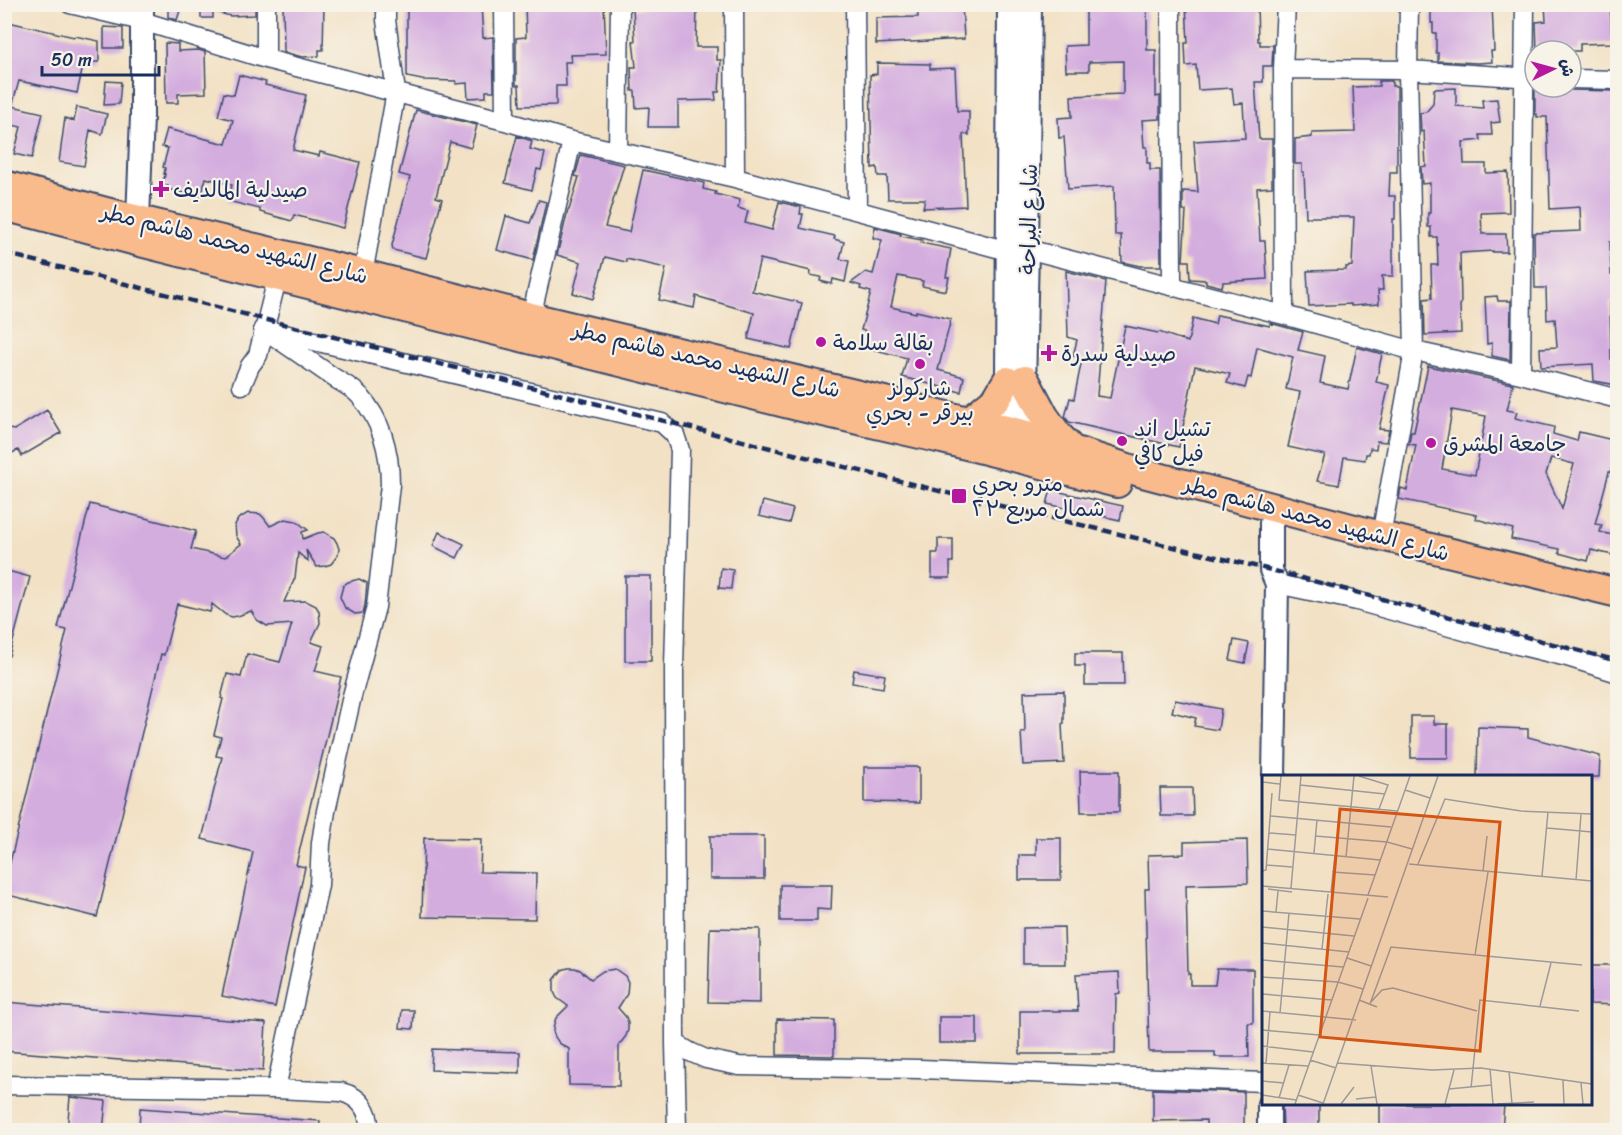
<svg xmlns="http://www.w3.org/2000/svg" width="1622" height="1135" font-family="Sriracha,'Playpen Sans Arabic',sans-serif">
	<rect width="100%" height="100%" fill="#f7f3e8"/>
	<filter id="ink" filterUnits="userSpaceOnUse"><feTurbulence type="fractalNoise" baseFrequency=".0167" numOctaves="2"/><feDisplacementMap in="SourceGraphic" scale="12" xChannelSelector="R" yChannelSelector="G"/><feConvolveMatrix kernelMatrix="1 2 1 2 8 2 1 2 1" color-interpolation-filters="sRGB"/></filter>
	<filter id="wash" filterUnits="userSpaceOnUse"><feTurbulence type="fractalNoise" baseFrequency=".008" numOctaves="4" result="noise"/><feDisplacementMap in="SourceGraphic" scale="24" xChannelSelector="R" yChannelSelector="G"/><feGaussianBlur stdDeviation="1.35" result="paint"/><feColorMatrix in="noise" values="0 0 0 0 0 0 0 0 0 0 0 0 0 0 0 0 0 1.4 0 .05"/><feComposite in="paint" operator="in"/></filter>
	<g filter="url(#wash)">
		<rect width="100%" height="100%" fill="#f2e1c4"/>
		<g id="blocks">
			<path fill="#d4addf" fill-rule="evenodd" d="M168 4H182L177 20 168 17Z
				M201 4H255V15L230 16 213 11V18H201Z
				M283 4H324L323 50H319V56L302 57 284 52Z
				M407 4H481L483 38 493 37 494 91H486V97L468 98 467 83 456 84V81L422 80 407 77Z
				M525 4H604L606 54 570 55 571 62H565L566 86H556V105L520 106 519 85H516V38L526 37Z
				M917 4H962L964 39 876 44V18L918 17Z
				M1086 4H1147V50H1156V97L1160 96V119L1142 120 1144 147H1147V163H1150V170H1160L1161 266H1140L1122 262 1121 235H1115L1114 186 1068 189 1064 137 1059 138 1058 118 1072 117 1071 96 1123 94V61L1089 62V71H1066L1065 46 1086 45Z
				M1186 4 1257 5 1258 41H1260V45H1273L1272 66H1263V82H1255L1259 139H1272V187L1257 188 1260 241H1265L1267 279 1223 282 1222 287 1206 283V280L1190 279 1189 261H1183L1186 211H1183V191L1198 192 1194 141 1245 138 1243 103 1234 104 1232 88 1198 90 1196 65 1186 66 1185 43H1188Z
				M1431 4H1492L1494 51H1491L1492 62 1478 63 1438 61V53H1436V33H1433V23H1431Z
				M1545 4H1610L1612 43 1580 44V51H1537L1536 22 1546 21Z
				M668 7V9L697 8 696 47H717V60H721L719 92H715L716 100 678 101V127H648L649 107 636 108 635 91H632L631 67H636L633 41H635L633 9Z
				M4 21 74 37 75 36 99 41V62H84L77 93 19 81 12 106 43 113 32 158 14 154 21 127 4 123Z
				M104 27 123 28V48H104Z
				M165 43 178 44V51L199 50 205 52 206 93 178 94V103H166Z
				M877 63 930 64V69L955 68 957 111H969V135L963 134 966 206 923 208 925 199H888L887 176H878L877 167 872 168 870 75 877 74Z
				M239 75 266 82 265 85 306 95 293 150 319 156 320 152 360 162 343 228 294 215 292 221 260 212V209L228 201 232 185 206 178 201 197 167 189 168 185 163 184 165 174H164L165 168 163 167 168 148 162 147 167 129 226 144 233 120 218 116 224 93 234 95Z
				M106 81 121 82 119 104 104 105Z
				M1379 81H1392V86H1397V172H1390L1389 196H1395V219H1393V276H1382L1383 290H1378L1379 304 1351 306V304L1309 306 1307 271 1346 270V267L1352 266 1354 217H1306L1304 172H1302V164H1295V139L1312 137V133L1355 132 1353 87 1379 86Z
				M1456 88V106L1483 108 1482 100 1497 99 1500 122 1491 123 1492 135H1480L1481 140 1463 142 1464 164H1486V173L1508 172 1509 212 1481 213 1482 234H1506L1507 252H1493V251L1460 253 1461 304 1460 305 1461 333 1425 335 1424 299 1432 298 1431 265H1438L1437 237H1431V227H1428V213H1430V183L1422 184 1421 167 1426 166 1424 131 1421 132 1420 113 1426 112 1433 104 1434 89Z
				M1565 88 1571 90 1617 91V174H1616L1617 241 1610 242 1611 275H1615L1616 301 1610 302 1611 359 1617 358V385L1594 381 1593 364 1541 367 1540 348 1557 347 1555 319 1547 320 1546 288H1535L1534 233 1581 231 1580 207 1550 209 1547 117H1537V114H1535V89Z
				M77 107 107 114 102 134 90 130 84 166 59 162 65 118 74 121Z
				M416 110 477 125 471 148 450 142 436 197 442 199 426 258 393 250 392 245 410 177 399 174Z
				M517 136 532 141 530 149 545 153 541 170 537 169 532 190 505 183Z
				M581 155 624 165 605 227 629 232 643 170 704 183 703 189 716 192 715 194 740 200 738 208 748 211 745 223 772 230 779 202 801 207 800 214H803L800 228 835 236 834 239 844 242 840 259 849 261 845 282 833 279 832 284 820 281 821 277 810 275 811 271 760 259 752 291 802 303 791 349 748 339 754 313 696 296 694 308 659 300 666 268 626 259V262L605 257 593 299 573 293 581 262 557 255 568 210H569L579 177 575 176Z
				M539 200 546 202 533 260 497 250 506 216 530 223Z
				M875 227 901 234 900 236 922 240 921 243 951 249 946 277H949L946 291 922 286 923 281 898 276 891 307 916 313V311L951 319 938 370 964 377 961 392 902 377 907 358 868 348 869 344 865 343 866 338 864 337 865 331 861 330 871 292 860 289 861 286 851 283 866 272 873 274 882 240 873 238Z
				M1066 271 1106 281 1097 396 1110 398 1125 326 1158 333 1159 332 1188 342 1193 318 1215 324 1217 315 1270 326V323L1303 332 1298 350 1325 356 1320 383 1348 389 1357 347 1382 354 1376 382 1389 385 1379 429 1389 430 1386 442 1377 441 1376 449 1370 448 1369 454H1366L1365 460 1344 457 1339 485 1317 481 1325 455 1288 447 1300 392 1286 389 1293 357 1257 347 1251 378 1248 377 1245 388 1227 383 1230 374 1195 366 1179 447 1069 422 1065 417 1070 398 1074 399 1082 359 1073 356 1077 340 1068 337Z
				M1497 296 1498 301H1511L1510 360 1492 356V343L1487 344 1485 297Z
				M1428 366 1513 384 1507 410 1517 412 1515 418 1554 427 1553 434 1577 441 1579 432 1617 441 1611 472H1609L1595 524 1602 525 1600 532 1617 536V556L1591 550 1588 561 1559 553 1560 549 1511 539 1513 529 1476 519 1477 515 1399 499 1401 488 1407 490 1416 445 1409 444 1411 432H1414ZM1452 410 1486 416 1475 475 1442 469ZM1551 458 1574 464 1562 509 1546 474Z
				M47 410 61 433 22 456 18 450 4 457V428L14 430Z
				M1051 490 1123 506 1120 520 1047 504Z
				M763 501 793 509 789 523 759 516Z
				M90 504 196 531 191 549 225 557 241 544 236 536 235 525 238 519 248 513 260 514 264 518 270 526 285 519 296 521 308 530 302 532 303 539 318 533 324 532 334 538 337 543 339 549 338 555 331 564 325 566 317 567 306 550 308 561 298 553 295 578 284 602 306 601 316 606 319 611 320 623 311 642 323 646 315 671 341 677 296 865 305 867 275 1007 222 996 253 852 202 839 222 757 216 756 221 737 214 735 223 699 221 698 227 674 241 677 247 654 280 662 292 624 267 626 257 620 251 611 238 616 232 617 226 615 212 604 210 612 177 604 164 655 161 654 97 917 4 894V887L67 630 58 628Z
				M439 532 464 544 457 558 433 546Z
				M938 539H953V562H950V578H932V553H938Z
				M721 568 733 570 731 589 719 588Z
				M4 570 30 577 9 656H4Z
				M625 576H651V661H625Z
				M359 579 367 583 365 605 363 613 355 614 345 608 340 597 343 586 348 582Z
				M1234 640 1249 643 1245 663 1230 660Z
				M1075 653H1123L1124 685H1085V666H1075Z
				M854 670 885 675 883 688 852 683Z
				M1064 691V723L1062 724 1064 763 1023 765 1021 732H1025L1024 692Z
				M1175 700 1221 709 1218 730 1194 726 1196 718 1172 712Z
				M1411 716H1434V724H1448V758H1411Z
				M1478 727 1528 729V737L1600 756 1599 777H1477Z
				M864 767H919V803L864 802Z
				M1080 771H1119V812H1081Z
				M1160 788H1192L1193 816H1161Z
				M710 836H764V879H710Z
				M424 838 481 839 480 872 536 873 535 919 422 917Z
				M1036 838H1061V880H1019V855H1036Z
				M1247 840 1248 883 1186 885 1188 974H1190V985H1215L1217 969H1253V1023H1248L1249 1057H1215V1052H1149L1145 889H1149L1148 855 1184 854V842Z
				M780 885H832L831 910 817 909V921H780Z
				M1064 927 1065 964H1023V928Z
				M710 928 760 929V1003L708 1002Z
				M1590 965H1617V1005L1590 1004Z
				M568 968H575L580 970 591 979 603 971 615 969 625 976 628 982 627 994 618 1008 626 1017 628 1023V1030L626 1036 619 1045V1086L569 1085V1049L559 1043 555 1037 553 1031 554 1024 556 1018 568 1006 557 998 554 992V980L562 970Z
				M1119 972 1120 993 1116 994 1115 1054H1020V1011H1078L1076 974Z
				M4 1002 266 1023 263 1071 4 1051Z
				M402 1010H414L413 1029 400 1028Z
				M939 1017H977V1043H939Z
				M777 1019 834 1020V1056L777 1055Z
				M432 1049 520 1052V1073L431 1070Z
				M1153 1089 1244 1092V1127H1206V1120L1153 1121Z
				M70 1097 106 1101 103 1131H67Z
				M1282 1104H1319V1131H1283Z
				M1380 1104H1504L1502 1131H1380Z
				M140 1108 320 1121 319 1131H139Z"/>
		</g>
	</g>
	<g filter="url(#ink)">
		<use href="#blocks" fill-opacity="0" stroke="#3b4a6d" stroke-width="1.5"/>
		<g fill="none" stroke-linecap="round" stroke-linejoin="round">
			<defs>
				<path id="minor" d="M70 4 142 21 266 59 505 121 572 141 735 178 1008 251
					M266 4V59
					M504 4 505 121
					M734 4 735 178
					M855 4 857 210
					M1171 4 1172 286
					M1283 69 1408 70 1533 78
					M1571 79 1618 80
					M618 151 620 4
					M1027 249 1284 315 1414 351 1521 374 1618 399
					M363 274 396 92 386 20V4
					M1284 315 1283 69 1286 4
					M531 317 572 141
					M263 329 662 423 675 435 680 450 674 667 675 1043 677 1130
					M272 335C293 349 313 363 333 377 342 383 353 388 360 396 382 421 390 452 390 485L376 607 352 696 326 811 321 843 319 885 276 1089
					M1521 374 1525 4
					M242 385 250 366 258 355 280 267
					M1381 536 1414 351 1408 70 1409 4
					M1277 584 1357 601 1493 639 1567 657 1618 673
					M675 1043 690 1052 706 1059 739 1066 920 1069 1264 1082
					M4 1085 276 1089 341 1092C361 1097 370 1111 369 1130"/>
				<path id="tertiary" d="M139 235 138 220 142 116V4
					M1005 430 1007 381 1009 4
					M1023 434 1027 249 1030 4
					M1271 523V570L1277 584 1274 776
					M1269 1130V1104"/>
				<path id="primary" d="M4 185 106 212 363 274 531 317 1023 434 1143 473 1381 536 1618 593
					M4 206 140 242 797 406 942 439 1117 483
					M1025 380 1044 416 1057 434 1072 450
					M969 421 997 398 1007 381"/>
			</defs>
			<use href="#minor" stroke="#3b4a6d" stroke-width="21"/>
			<use href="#tertiary" stroke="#3b4a6d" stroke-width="26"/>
			<use href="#primary" stroke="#3b4a6d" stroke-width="32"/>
			<use href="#minor" stroke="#fff" stroke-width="18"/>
			<use href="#tertiary" stroke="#fff" stroke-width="22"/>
			<use href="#primary" stroke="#fabb8c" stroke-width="28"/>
			<path stroke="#1b2f5e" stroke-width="4.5" stroke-dasharray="9 4.5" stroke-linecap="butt" d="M4 253 959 496 1271 570 1618 661"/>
		</g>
	</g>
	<g fill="#b5179e" stroke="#f7f3e8" stroke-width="2">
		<path d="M158 180h6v6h6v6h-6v6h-6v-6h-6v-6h6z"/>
		<circle cx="821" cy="342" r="6"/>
		<path d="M1046 344h6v6h6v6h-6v6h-6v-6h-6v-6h6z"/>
		<circle cx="920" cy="364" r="6"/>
		<circle cx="1122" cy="441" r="6"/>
		<circle cx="1431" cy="443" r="6"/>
		<rect x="951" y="488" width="16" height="16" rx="3"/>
	</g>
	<g text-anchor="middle" stroke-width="4.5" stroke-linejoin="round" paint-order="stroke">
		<g font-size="22" fill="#1b2f5e" stroke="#f7f3e8" text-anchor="start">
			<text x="173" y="197">صيدلية المالديف</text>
			<text x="833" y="350">بقالة سلامة</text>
			<text x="1061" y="361">صيدلية سدرة</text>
			<text x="920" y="395" text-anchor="middle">شاركولز<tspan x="920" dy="25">بيرقر - بحري</tspan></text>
			<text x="1134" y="436">تشيل اند<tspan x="1134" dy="25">فيل كافي</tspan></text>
			<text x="1443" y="451">جامعة المشرق</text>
			<text x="972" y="491">مترو بحري<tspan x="972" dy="25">شمال مربع ٢٣</tspan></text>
		</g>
		<g font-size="22" fill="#1b2f5e" stroke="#f7f3e8">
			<text transform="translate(1028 219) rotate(-89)" y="8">شارع البراحة</text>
			<text transform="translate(235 243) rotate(14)" y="8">شارع الشهيد محمد هاشم مطر</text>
			<text transform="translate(707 359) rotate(13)" y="8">شارع الشهيد محمد هاشم مطر</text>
			<text transform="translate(1317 518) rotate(15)" y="8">شارع الشهيد محمد هاشم مطر</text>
		</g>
	</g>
	<g transform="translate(1262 775)">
		<rect width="330" height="330" fill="#f2e1c4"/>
		<path fill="none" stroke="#9c9a9b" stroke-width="1.5" d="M19 1 17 25 135 36M97 1 126 10 117 34M0 7 18 9M38 10 123 19M143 15 168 23M9 41 129 52M285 53 330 57M7 58 34 60M53 61 125 67 150 74M5 74 118 85M52 78 55 45M84 82 92 1M147 89 330 106M156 89 183 24 259 36 330 39M4 90 30 92M0 96 4 95 10 18M221 96 225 61M70 97 113 100M280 101 286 37M314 105 319 39M0 111 126 122M29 113 39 1M6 114 30 117M69 117 73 80M106 120 148 1M0 136 98 144M14 137 16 116M0 152 92 161M0 168 87 177M60 174 66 119M213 180 226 97M85 183 109 191M0 185 81 192M0 202 76 207 101 214M0 219 70 225M97 225 115 232M109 227 120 215 131 213 215 236M108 229 129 172 320 190M278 231 289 188M0 236 94 245M18 238 27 138M0 255 57 260M0 271 51 277M48 285 74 293M0 288 46 291M4 288 8 237M75 288 170 295 219 293 330 309M109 291 115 329M228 294 231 329M247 296 250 329M301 305 302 329M0 306 22 308M319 308 321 329M209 313 218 225 317 236M187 314 229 310M0 320 34 325M36 320 61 328M17 323 27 290M94 324 114 322M33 329 106 123M61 329 176 1M79 329 92 312M183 329 192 295M235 329 272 327"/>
		<path fill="#d45514" fill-opacity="0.15" stroke="#d45514" stroke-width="3" d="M78 34 238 47 218 276 58 262Z"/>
		<rect width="330" height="330" fill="none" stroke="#1b2f5e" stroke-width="3"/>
	</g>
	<rect width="1622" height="1135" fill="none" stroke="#f7f3e8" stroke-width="24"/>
	<g transform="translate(1553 69) rotate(85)"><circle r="28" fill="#f7f3e8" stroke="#9fa5b1" stroke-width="1.5"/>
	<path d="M0-4.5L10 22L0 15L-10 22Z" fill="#b5179e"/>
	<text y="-9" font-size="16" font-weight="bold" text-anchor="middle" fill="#1b2f5e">ش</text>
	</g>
	<path d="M42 66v9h117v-9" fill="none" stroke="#1b2f5e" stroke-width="3"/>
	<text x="51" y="66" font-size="18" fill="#1b2f5e" stroke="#f7f3e8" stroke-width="4.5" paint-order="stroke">50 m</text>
</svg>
